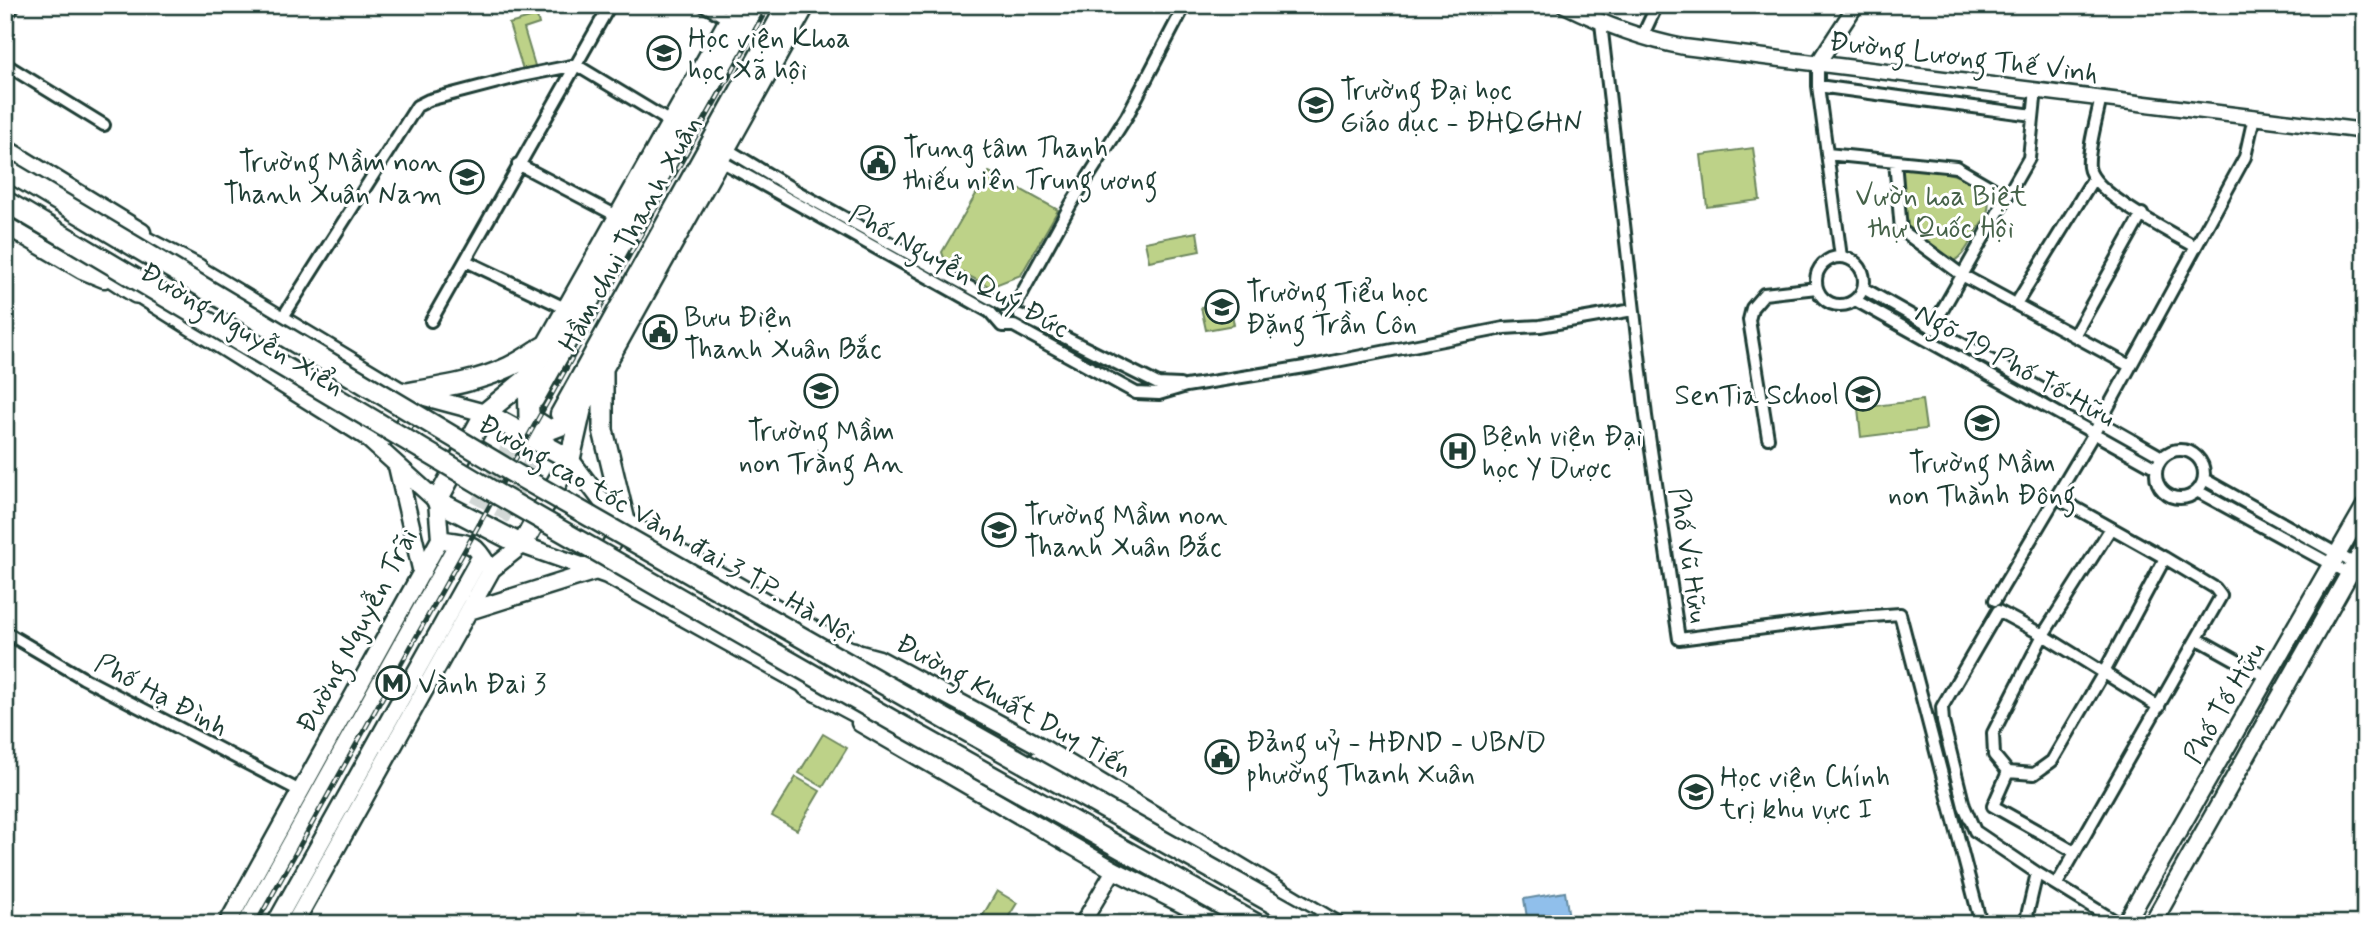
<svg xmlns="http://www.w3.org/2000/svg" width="2370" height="929" font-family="Mynerve,sans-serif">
	<rect width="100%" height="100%" fill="#fff"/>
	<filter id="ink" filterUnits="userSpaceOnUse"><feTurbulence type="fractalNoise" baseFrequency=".0143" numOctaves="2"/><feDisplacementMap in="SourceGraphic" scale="14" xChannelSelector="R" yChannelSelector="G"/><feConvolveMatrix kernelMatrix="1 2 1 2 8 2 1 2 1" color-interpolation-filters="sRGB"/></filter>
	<g filter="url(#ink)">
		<path fill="#bdd288" stroke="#6e885e" stroke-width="2" d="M537 16 539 24 524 29 536 69 524 73 509 24Z
			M1753 148 1760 200 1707 207 1701 155Z
			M1908 166C1931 170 2000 176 1987 213 1985 220 1979 227 1976 232 1968 246 1963 258 1948 264L1901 230 1900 168Z
			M989 172 1058 210 1021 275 990 287 946 264 942 252Z
			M1197 232 1200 251 1149 261 1145 242Z
			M1230 302 1234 325 1206 330 1201 307Z
			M1922 400 1926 429 1861 437 1858 408Z
			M823 734 847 748 823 787 799 773Z
			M796 777 820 791 797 830 772 816Z
			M997 891 1017 903 1004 924H993L982 917Z"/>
		<path fill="#90bfeb" stroke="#638ba2" stroke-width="2" d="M1565 892 1570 924H1528L1524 899Z"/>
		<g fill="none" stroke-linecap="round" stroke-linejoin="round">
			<path stroke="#d2d8d6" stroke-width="16" stroke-dasharray="16 8" stroke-linecap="butt" d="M455 548 524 420
				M478 561 547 434"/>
			<defs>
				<path id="street" d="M703 5 730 20
					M5 19 14 5
					M1601 23 1646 416 1679 639 1845 618 1900 614 1981 924
					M1642 37 1657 5
					M1818 63V86L1841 257
					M5 64 104 125
					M1818 86 2033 115
					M2101 97C2098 114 2087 151 2089 167 2092 193 2172 233 2196 247
					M725 148 798 192 1002 305
					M1827 154 1956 167 2006 196
					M719 160 990 312 1002 326H1014L1136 393 1159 394 1186 386 1311 366 1504 328 1540 326 1633 310
					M1895 161 1901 230 1962 275 2130 366
					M518 164 619 217
					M1816 281a24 24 0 1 1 48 0a24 24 0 1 1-48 0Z
					M466 261 567 309
					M1863 288 2162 457
					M1855 300 2156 468
					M2016 304 2093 179
					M1015 306 1071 204 1127 116 1185 5
					M1020 315 1158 384 1180 385
					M281 320 417 106 429 100 521 76 576 65 672 123
					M431 321 610 5
					M1932 328 2029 158 2036 89
					M2074 336 2142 214
					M1768 438 1749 320 1752 308 1764 294 1817 288
					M2156 474a24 24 0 1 1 48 0a24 24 0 1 1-48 0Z
					M2204 479 2355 564
					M2197 491 2349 574
					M2056 497 2165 558 2215 588 2221 596 2057 884
					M2111 528 2043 635 1993 733 1994 755 2008 772 2034 774 2052 761 2103 674 2165 558
					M1995 600 2094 433 2245 157 2254 117
					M5 632 83 678 300 791
					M2198 639 2268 678
					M2008 772 1993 806 2075 852
					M2025 924 2037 873
					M2120 924 2037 873 1975 831 1964 806 1943 722 1942 707 1998 611 2043 635 2159 707"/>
				<path id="secondary" d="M1564 5C1603 24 1641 39 1684 47L2365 131
					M1818 63 1856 5
					M1082 924 1114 870"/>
				<path id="primary" d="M5 148 142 232
					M5 225 82 270 104 279
					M190 264 399 390 485 413
					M125 288 142 296 365 436 437 501 440 539 227 924
					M535 400 757 5
					M559 414 786 5
					M365 436C387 438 398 440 408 416L404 400
					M570 459 601 500 625 521 853 652 879 659 1033 742 1336 924
					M397 466 422 573
					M445 540C476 545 472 542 490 568
					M469 611 596 571 623 523
					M860 723 1114 870 1222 924
					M246 924 455 548
					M275 924 478 561
					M294 924 492 569 522 545 607 575 807 686 816 693
					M2125 924 2365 506
					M2152 924 2365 546"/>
				<path id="highway" d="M738 5 528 378 485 413 437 501 522 545 570 459 582 406 805 5
					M121 229 198 269
					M78 255 136 293
					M603 369V430L625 521
					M528 378 529 417 549 430 562 425 582 406
					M407 393C442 387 477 382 509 367 522 361 534 352 546 345
					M485 413 570 459
					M853 652 888 676
					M807 686 880 725
					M1039 761 1196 850"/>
			</defs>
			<use href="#street" stroke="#1f3d34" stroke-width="16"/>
			<use href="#secondary" stroke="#1f3d34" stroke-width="19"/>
			<use href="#primary" stroke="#1f3d34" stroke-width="21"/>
			<use href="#highway" stroke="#1f3d34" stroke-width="24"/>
			<use href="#street" stroke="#fff" stroke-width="10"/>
			<use href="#secondary" stroke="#fff" stroke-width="14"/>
			<use href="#primary" stroke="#fff" stroke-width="16"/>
			<use href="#highway" stroke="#fff" stroke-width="19"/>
			<defs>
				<path id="rail" d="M256 924 769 5"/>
			</defs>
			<use href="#rail" stroke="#1f3d34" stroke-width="5"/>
			<use href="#rail" stroke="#fff" stroke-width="2.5" stroke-dasharray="8" stroke-linecap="butt"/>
			<defs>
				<path id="highway-bridge" d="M5 169 512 472 908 698 1310 924
					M5 201 499 495 895 722 1256 924"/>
			</defs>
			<use href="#highway-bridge" stroke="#1f3d34" stroke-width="24" stroke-linecap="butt"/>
			<use href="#highway-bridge" stroke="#fff" stroke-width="19"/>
		</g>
	</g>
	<defs>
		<symbol id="university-ring" viewBox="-11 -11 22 22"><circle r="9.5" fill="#fff" stroke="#1f3d34" stroke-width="1.5"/><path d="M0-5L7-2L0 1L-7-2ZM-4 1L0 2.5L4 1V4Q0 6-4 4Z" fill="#1f3d34"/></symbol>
		<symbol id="civic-ring" viewBox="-11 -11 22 22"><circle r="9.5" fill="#fff" stroke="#1f3d34" stroke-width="1.5"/><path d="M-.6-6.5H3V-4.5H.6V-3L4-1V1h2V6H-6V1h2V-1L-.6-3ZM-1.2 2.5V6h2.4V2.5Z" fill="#1f3d34"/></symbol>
		<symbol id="school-ring" viewBox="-11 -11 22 22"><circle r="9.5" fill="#fff" stroke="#1f3d34" stroke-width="1.5"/><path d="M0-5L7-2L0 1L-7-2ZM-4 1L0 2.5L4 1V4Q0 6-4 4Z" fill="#1f3d34"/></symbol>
		<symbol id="hospital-ring" viewBox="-11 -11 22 22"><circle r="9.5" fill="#fff" stroke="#1f3d34" stroke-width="1.5"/><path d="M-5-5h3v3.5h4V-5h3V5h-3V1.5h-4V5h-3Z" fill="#1f3d34"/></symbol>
		<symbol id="metro-ring" viewBox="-11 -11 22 22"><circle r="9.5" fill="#fff" stroke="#1f3d34" stroke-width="1.5"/><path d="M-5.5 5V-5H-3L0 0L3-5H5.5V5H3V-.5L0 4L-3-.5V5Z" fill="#1f3d34"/></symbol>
	</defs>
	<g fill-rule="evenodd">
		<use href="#university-ring" x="645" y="34" width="38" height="38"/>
		<use href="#university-ring" x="1297" y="86" width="38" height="38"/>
		<use href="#civic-ring" x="859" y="144" width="38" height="38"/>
		<use href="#school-ring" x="448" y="158" width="38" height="38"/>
		<use href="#school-ring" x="1203" y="288" width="38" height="38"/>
		<use href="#civic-ring" x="641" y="313" width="38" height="38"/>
		<use href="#school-ring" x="802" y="372" width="38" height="38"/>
		<use href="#school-ring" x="1844" y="375" width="38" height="38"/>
		<use href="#school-ring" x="1963" y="404" width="38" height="38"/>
		<use href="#hospital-ring" x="1439" y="432" width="38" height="38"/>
		<use href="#school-ring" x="980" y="511" width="38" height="38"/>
		<use href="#metro-ring" x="374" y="664" width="38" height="38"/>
		<use href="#civic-ring" x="1203" y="738" width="38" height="38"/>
		<use href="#university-ring" x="1677" y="773" width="38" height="38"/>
	</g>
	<g text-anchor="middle" stroke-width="6" stroke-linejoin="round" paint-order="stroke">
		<g font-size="28" fill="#1f3d34" stroke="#fff" text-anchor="start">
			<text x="688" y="47">Học viện Khoa<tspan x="688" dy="32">học Xã hội</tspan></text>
			<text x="1340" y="99">Trường Đại học<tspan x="1340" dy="32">Giáo dục - ĐHQGHN</tspan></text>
			<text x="903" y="157">Trung tâm Thanh<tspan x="903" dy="32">thiếu niên Trung ương</tspan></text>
			<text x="442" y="171" text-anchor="end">Trường Mầm non<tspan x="442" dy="32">Thanh Xuân Nam</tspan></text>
			<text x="1246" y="301">Trường Tiểu học<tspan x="1246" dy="32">Đặng Trần Côn</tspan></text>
			<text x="684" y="326">Bưu Điện<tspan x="684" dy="32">Thanh Xuân Bắc</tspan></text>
			<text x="1839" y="404" text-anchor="end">SenTia School</text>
			<text x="821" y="440" text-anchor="middle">Trường Mầm<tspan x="821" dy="32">non Tràng An</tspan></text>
			<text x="1482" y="445">Bệnh viện Đại<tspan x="1482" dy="32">học Y Dược</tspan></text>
			<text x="1982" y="472" text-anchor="middle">Trường Mầm<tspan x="1982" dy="32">non Thành Đông</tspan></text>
			<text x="1024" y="524">Trường Mầm non<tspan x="1024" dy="32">Thanh Xuân Bắc</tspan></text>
			<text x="418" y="693">Vành Đai 3</text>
			<text x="1246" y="751">Đảng uỷ - HĐND - UBND<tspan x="1246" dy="32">phường Thanh Xuân</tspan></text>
			<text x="1720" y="786">Học viện Chính<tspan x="1720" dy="32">trị khu vực I</tspan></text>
		</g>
		<g font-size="28" fill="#1f3d34" stroke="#fff">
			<text transform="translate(1964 56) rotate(7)" y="10">Đường Lương Thế Vinh</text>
			<text transform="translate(629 233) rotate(-61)" y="10">Hầm chui Thanh Xuân</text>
			<text transform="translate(960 270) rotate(29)" y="10">Phố Nguyễn Quý Đức</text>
			<text transform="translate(243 328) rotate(31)" y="10">Đường Nguyễn Xiển</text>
			<text transform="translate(2016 364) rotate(29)" y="10">Ngõ 19 Phố Tố Hữu</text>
			<text transform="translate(668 528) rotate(30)" y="10">Đường cao tốc Vành đai 3 TP. Hà Nội</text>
			<text transform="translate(1690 555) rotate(81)" y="10">Phố Vũ Hữu</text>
			<text transform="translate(356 630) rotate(-62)" y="10">Đường Nguyễn Trãi</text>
			<text transform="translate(162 694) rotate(28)" y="10">Phố Hạ Đình</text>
			<text transform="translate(2223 702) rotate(-60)" y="10">Phố Tố Hữu</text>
			<text transform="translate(1015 704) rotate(29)" y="10">Đường Khuất Duy Tiến</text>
		</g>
		<g font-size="28" fill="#466249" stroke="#fff">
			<text x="1941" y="205">Vườn hoa Biệt<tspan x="1941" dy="32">thự Quốc Hội</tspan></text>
		</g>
	</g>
	<rect width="2370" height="929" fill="none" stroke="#fff" stroke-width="28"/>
	<rect x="14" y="14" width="2342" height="901" fill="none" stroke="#1f3d34" stroke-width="2.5" filter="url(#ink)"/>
</svg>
